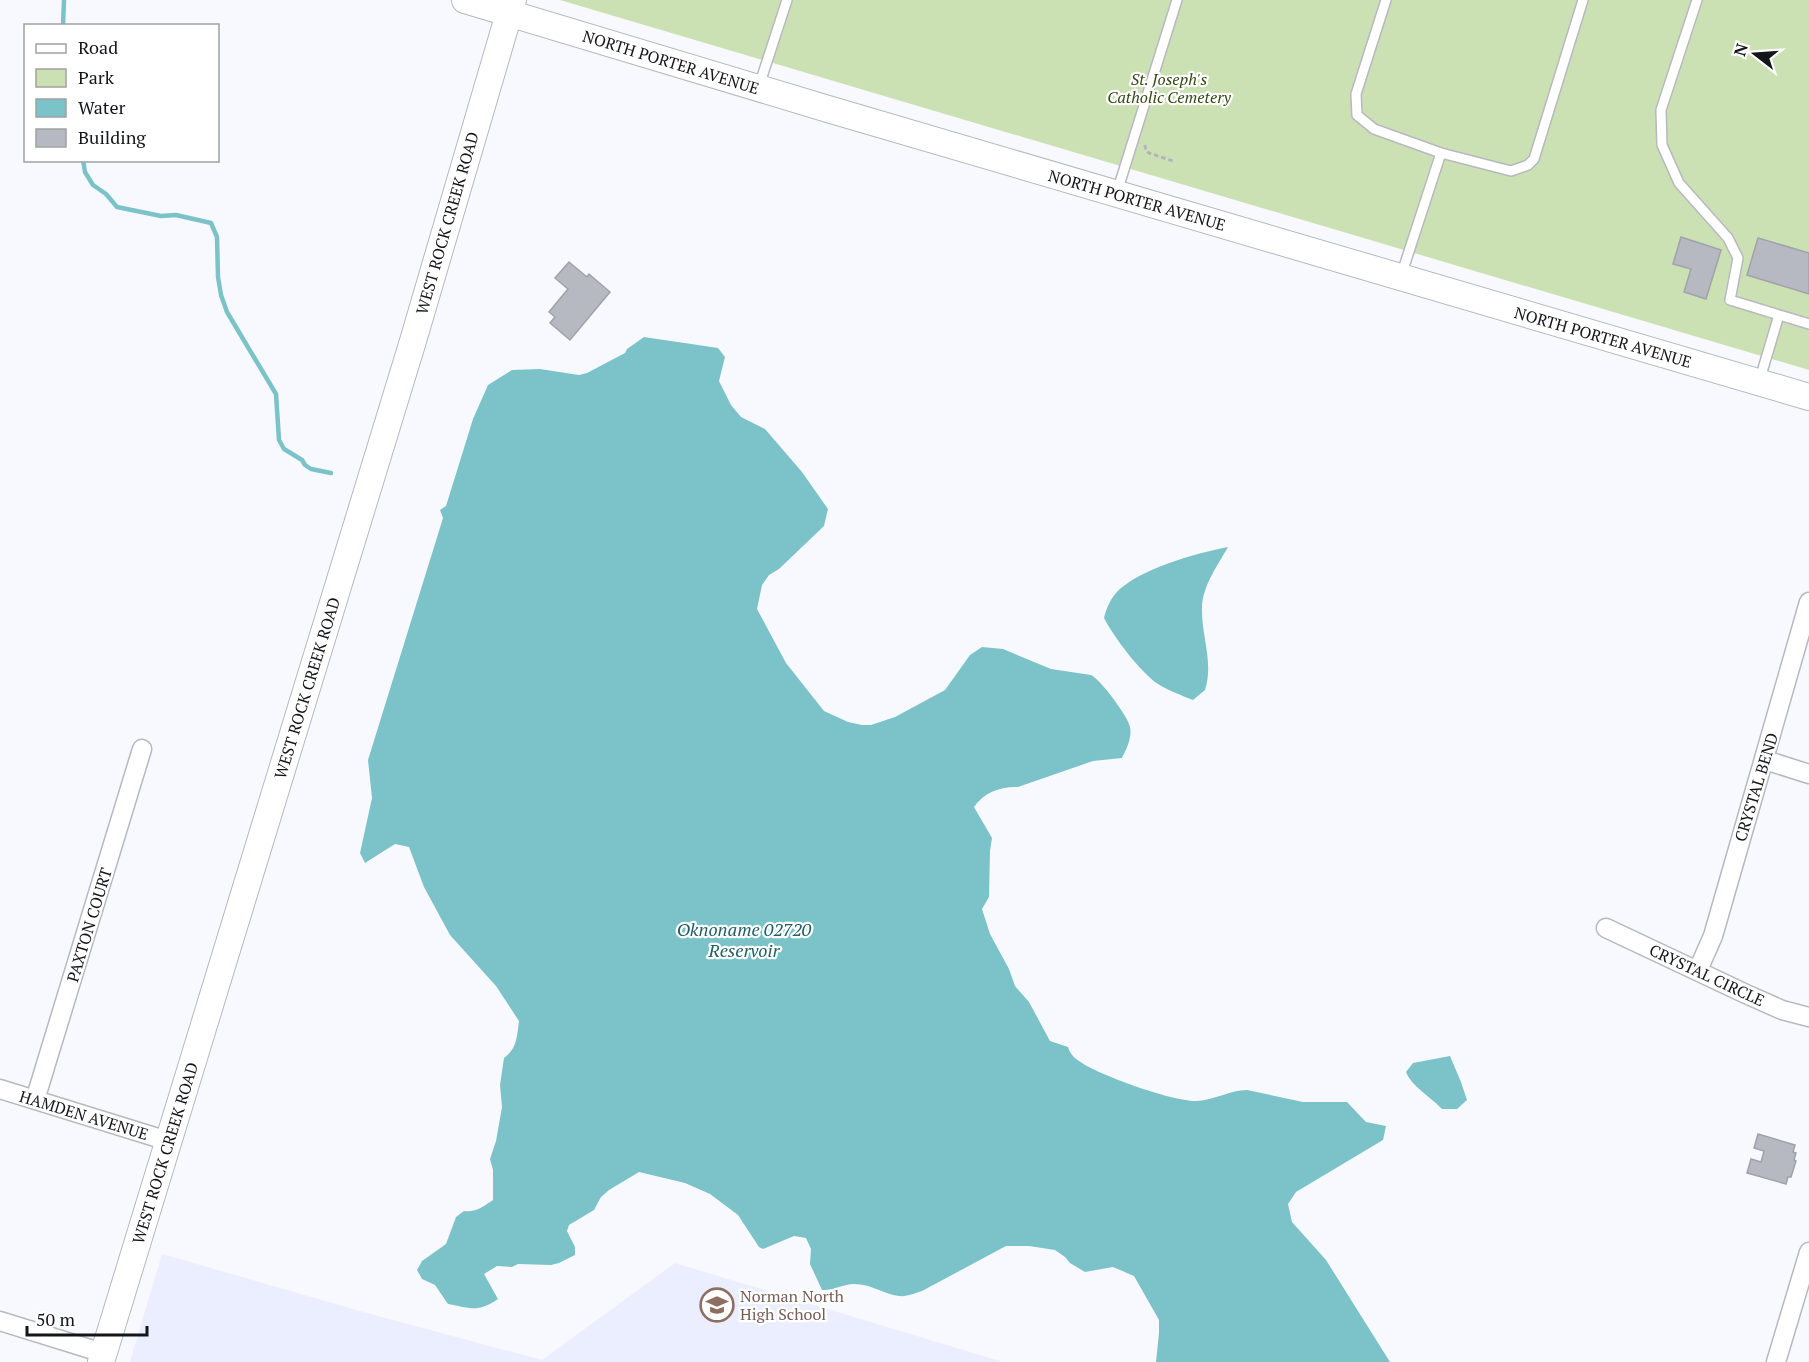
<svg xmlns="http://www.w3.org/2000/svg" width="1809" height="1362" font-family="'PT Serif',serif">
	<rect width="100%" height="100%" fill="#f8f9fe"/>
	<path fill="#ebeefe" d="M162 1254 367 1313 542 1360 675 1263 1003 1362H130Z"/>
	<path fill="#cce1b3" d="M560 0H1809V370Z"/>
	<path fill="#7bc3c9" d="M644 337 718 348 725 357 719 381 731 405 741 417 765 429 802 472 828 509 824 526 779 569 769 575 762 585 757 609 786 663 824 711 848 722 862 725H871L895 717 945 690 970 655 982 647 1003 649 1051 669 1091 675C1099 678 1128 716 1130 727 1132 738 1127 748 1122 758L1093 761 1018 787C1002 786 984 792 974 807L992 838 990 851 989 897 982 909 990 934 1009 969 1015 986 1029 1002 1050 1041 1068 1047C1070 1053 1073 1057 1079 1061 1098 1075 1174 1102 1197 1101 1215 1100 1230 1090 1247 1090L1303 1102H1347L1366 1122 1386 1126 1383 1140 1296 1192 1288 1204 1292 1222 1326 1260 1390 1362H1156L1159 1333V1320L1134 1276 1113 1267 1085 1272 1070 1263 1065 1257 1055 1250 1029 1246H1006L922 1291C915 1293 907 1297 899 1296 883 1294 871 1284 854 1284 843 1284 833 1291 822 1290L810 1264 811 1249 806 1238 794 1236 763 1249 759 1247 738 1215 710 1194 685 1183 639 1172 609 1190 601 1197 594 1210 569 1225 567 1231 575 1247V1255L559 1263 551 1265 518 1264 512 1267 497 1266 484 1274 498 1299C477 1313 471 1308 448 1304L435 1285 422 1279 417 1270 422 1261 446 1244 456 1217 464 1211C475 1213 484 1206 493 1200V1170L490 1159 496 1141 502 1107 500 1085 504 1058C517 1049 517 1036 519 1021L496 986 450 935 424 887 409 847 395 844 365 863 360 853 372 798 368 760 443 518 440 510 446 506 473 419 488 385 512 370 540 369 579 375 587 373 625 353 627 349Z
		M1228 547C1218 565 1203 585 1202 607 1201 636 1214 662 1205 690L1193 700C1181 695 1169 691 1158 684 1141 673 1113 636 1104 618 1106 609 1110 600 1116 593 1138 569 1197 553 1228 547Z
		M1450 1056 1461 1082 1467 1100 1457 1109H1442C1431 1097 1411 1086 1406 1072L1413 1063Z"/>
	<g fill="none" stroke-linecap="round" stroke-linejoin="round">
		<path stroke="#7bc3c9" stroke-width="4.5" d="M63 26 64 0
			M83 160 85 172 93 185 106 194 117 207 161 216 176 215 211 223 217 237 218 277 221 295 227 312 276 394 279 440 284 449 302 460 305 465 311 469 331 473"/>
	</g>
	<path fill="#b7b9c2" stroke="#a0a2aa" stroke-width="1.5" d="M1681 237 1721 250 1706 299 1684 292 1691 269 1673 264Z
		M1758 238 1809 253V294L1747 275Z
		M569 262 587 277 589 274 610 292 570 340 550 323 555 317 549 312 568 289 555 278Z
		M1758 1134 1795 1145 1793 1152 1796 1153 1794 1160 1796 1161 1791 1177H1788L1786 1184 1747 1173 1751 1159 1761 1162 1764 1151 1754 1148Z"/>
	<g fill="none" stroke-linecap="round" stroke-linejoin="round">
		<defs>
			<path id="lane" d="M1386 0 1356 94 1357 115 1374 129 1441 153 1511 171 1528 165 1534 159 1583 0
				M1697 0 1661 110 1662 145 1679 183 1728 238 1738 258 1730 300 1809 324
				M759 86 787 0
				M1117 192 1177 0
				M1401 276 1441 153
				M1759 382 1779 315"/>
			<path id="street" d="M1765 760 1809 774
				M1606 928 1746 994 1782 1010 1809 1017
				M1698 970 1713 936 1809 602
				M0 1089 168 1141
				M35 1100 142 749
				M0 1321 103 1353
				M1776 1362 1809 1252"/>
			<path id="secondary" d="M465 0 828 109 1809 397
				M101 1362 413 341 513 0"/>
		</defs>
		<use href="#lane" stroke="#b7b8c1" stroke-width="12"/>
		<use href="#street" stroke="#b7b8c1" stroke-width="21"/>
		<use href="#secondary" stroke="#b7b8c1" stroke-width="28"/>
		<path stroke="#b3b4b9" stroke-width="3" stroke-dasharray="4.5 3" stroke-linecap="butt" d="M1145 145 1146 151 1149 153 1173 161"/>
		<use href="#lane" stroke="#fff" stroke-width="9"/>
		<use href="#street" stroke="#fff" stroke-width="18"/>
		<use href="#secondary" stroke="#fff" stroke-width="26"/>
	</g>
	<defs>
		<symbol id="school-ring" viewBox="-11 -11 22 22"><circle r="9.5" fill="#fff" stroke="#8d6e63" stroke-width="1.5"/><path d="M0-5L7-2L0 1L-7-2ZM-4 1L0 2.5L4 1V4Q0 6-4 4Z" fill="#8d6e63"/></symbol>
	</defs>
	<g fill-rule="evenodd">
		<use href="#school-ring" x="698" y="1286" width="38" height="38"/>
	</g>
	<g text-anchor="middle" stroke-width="4.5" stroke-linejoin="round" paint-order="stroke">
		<g font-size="16" fill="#141518" stroke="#fff">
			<text transform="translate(671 62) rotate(17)" y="6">NORTH PORTER AVENUE</text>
			<text transform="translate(1137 200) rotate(16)" y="6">NORTH PORTER AVENUE</text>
			<text transform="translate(447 223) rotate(-74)" y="6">WEST ROCK CREEK ROAD</text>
			<text transform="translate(1603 337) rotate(16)" y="6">NORTH PORTER AVENUE</text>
			<text transform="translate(307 688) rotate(-73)" y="6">WEST ROCK CREEK ROAD</text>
			<text transform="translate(1756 787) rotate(-73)" y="6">CRYSTAL BEND</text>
			<text transform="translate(89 925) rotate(-73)" y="6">PAXTON COURT</text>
			<text transform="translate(1707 975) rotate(25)" y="6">CRYSTAL CIRCLE</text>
			<text transform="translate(84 1115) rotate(17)" y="6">HAMDEN AVENUE</text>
			<text transform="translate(165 1153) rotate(-73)" y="6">WEST ROCK CREEK ROAD</text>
		</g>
		<g font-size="16" font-style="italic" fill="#344813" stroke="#fff">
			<text x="1169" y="85">St. Joseph's<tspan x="1169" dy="18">Catholic Cemetery</tspan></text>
		</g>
		<g font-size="16" fill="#785e54" stroke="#fff" text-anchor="start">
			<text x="740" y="1302">Norman North<tspan x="740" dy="18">High School</tspan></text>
		</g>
		<g font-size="18" font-style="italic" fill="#225e63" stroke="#fff">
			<text x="744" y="936">Oknoname 02720<tspan x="744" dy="21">Reservoir</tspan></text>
		</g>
	</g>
	<rect x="24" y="24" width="195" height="138" fill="#ffffff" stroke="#a1a1a3" stroke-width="1.5"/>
	<rect x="36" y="44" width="30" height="9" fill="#ffffff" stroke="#a1a1a3" stroke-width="1.5"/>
	<text x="78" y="54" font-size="18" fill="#141518">Road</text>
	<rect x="36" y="69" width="30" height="18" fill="#cce1b3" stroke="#a1a1a3" stroke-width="1.5"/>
	<text x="78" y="84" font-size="18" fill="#141518">Park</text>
	<rect x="36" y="99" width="30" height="18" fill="#7bc3c9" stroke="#a1a1a3" stroke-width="1.5"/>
	<text x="78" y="114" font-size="18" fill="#141518">Water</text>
	<rect x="36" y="129" width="30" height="18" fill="#b7b9c2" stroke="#a1a1a3" stroke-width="1.5"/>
	<text x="78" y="144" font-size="18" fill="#141518">Building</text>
	<g transform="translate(1755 54) rotate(287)" stroke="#ffffff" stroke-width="4.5" paint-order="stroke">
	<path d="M0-4.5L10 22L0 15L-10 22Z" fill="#141518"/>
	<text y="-9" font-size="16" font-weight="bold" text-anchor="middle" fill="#141518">N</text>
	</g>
	<path d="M27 1326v9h120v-9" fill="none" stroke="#141518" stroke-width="3"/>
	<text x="36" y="1326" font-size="18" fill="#141518" stroke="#ffffff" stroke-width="4.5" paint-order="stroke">50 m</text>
</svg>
